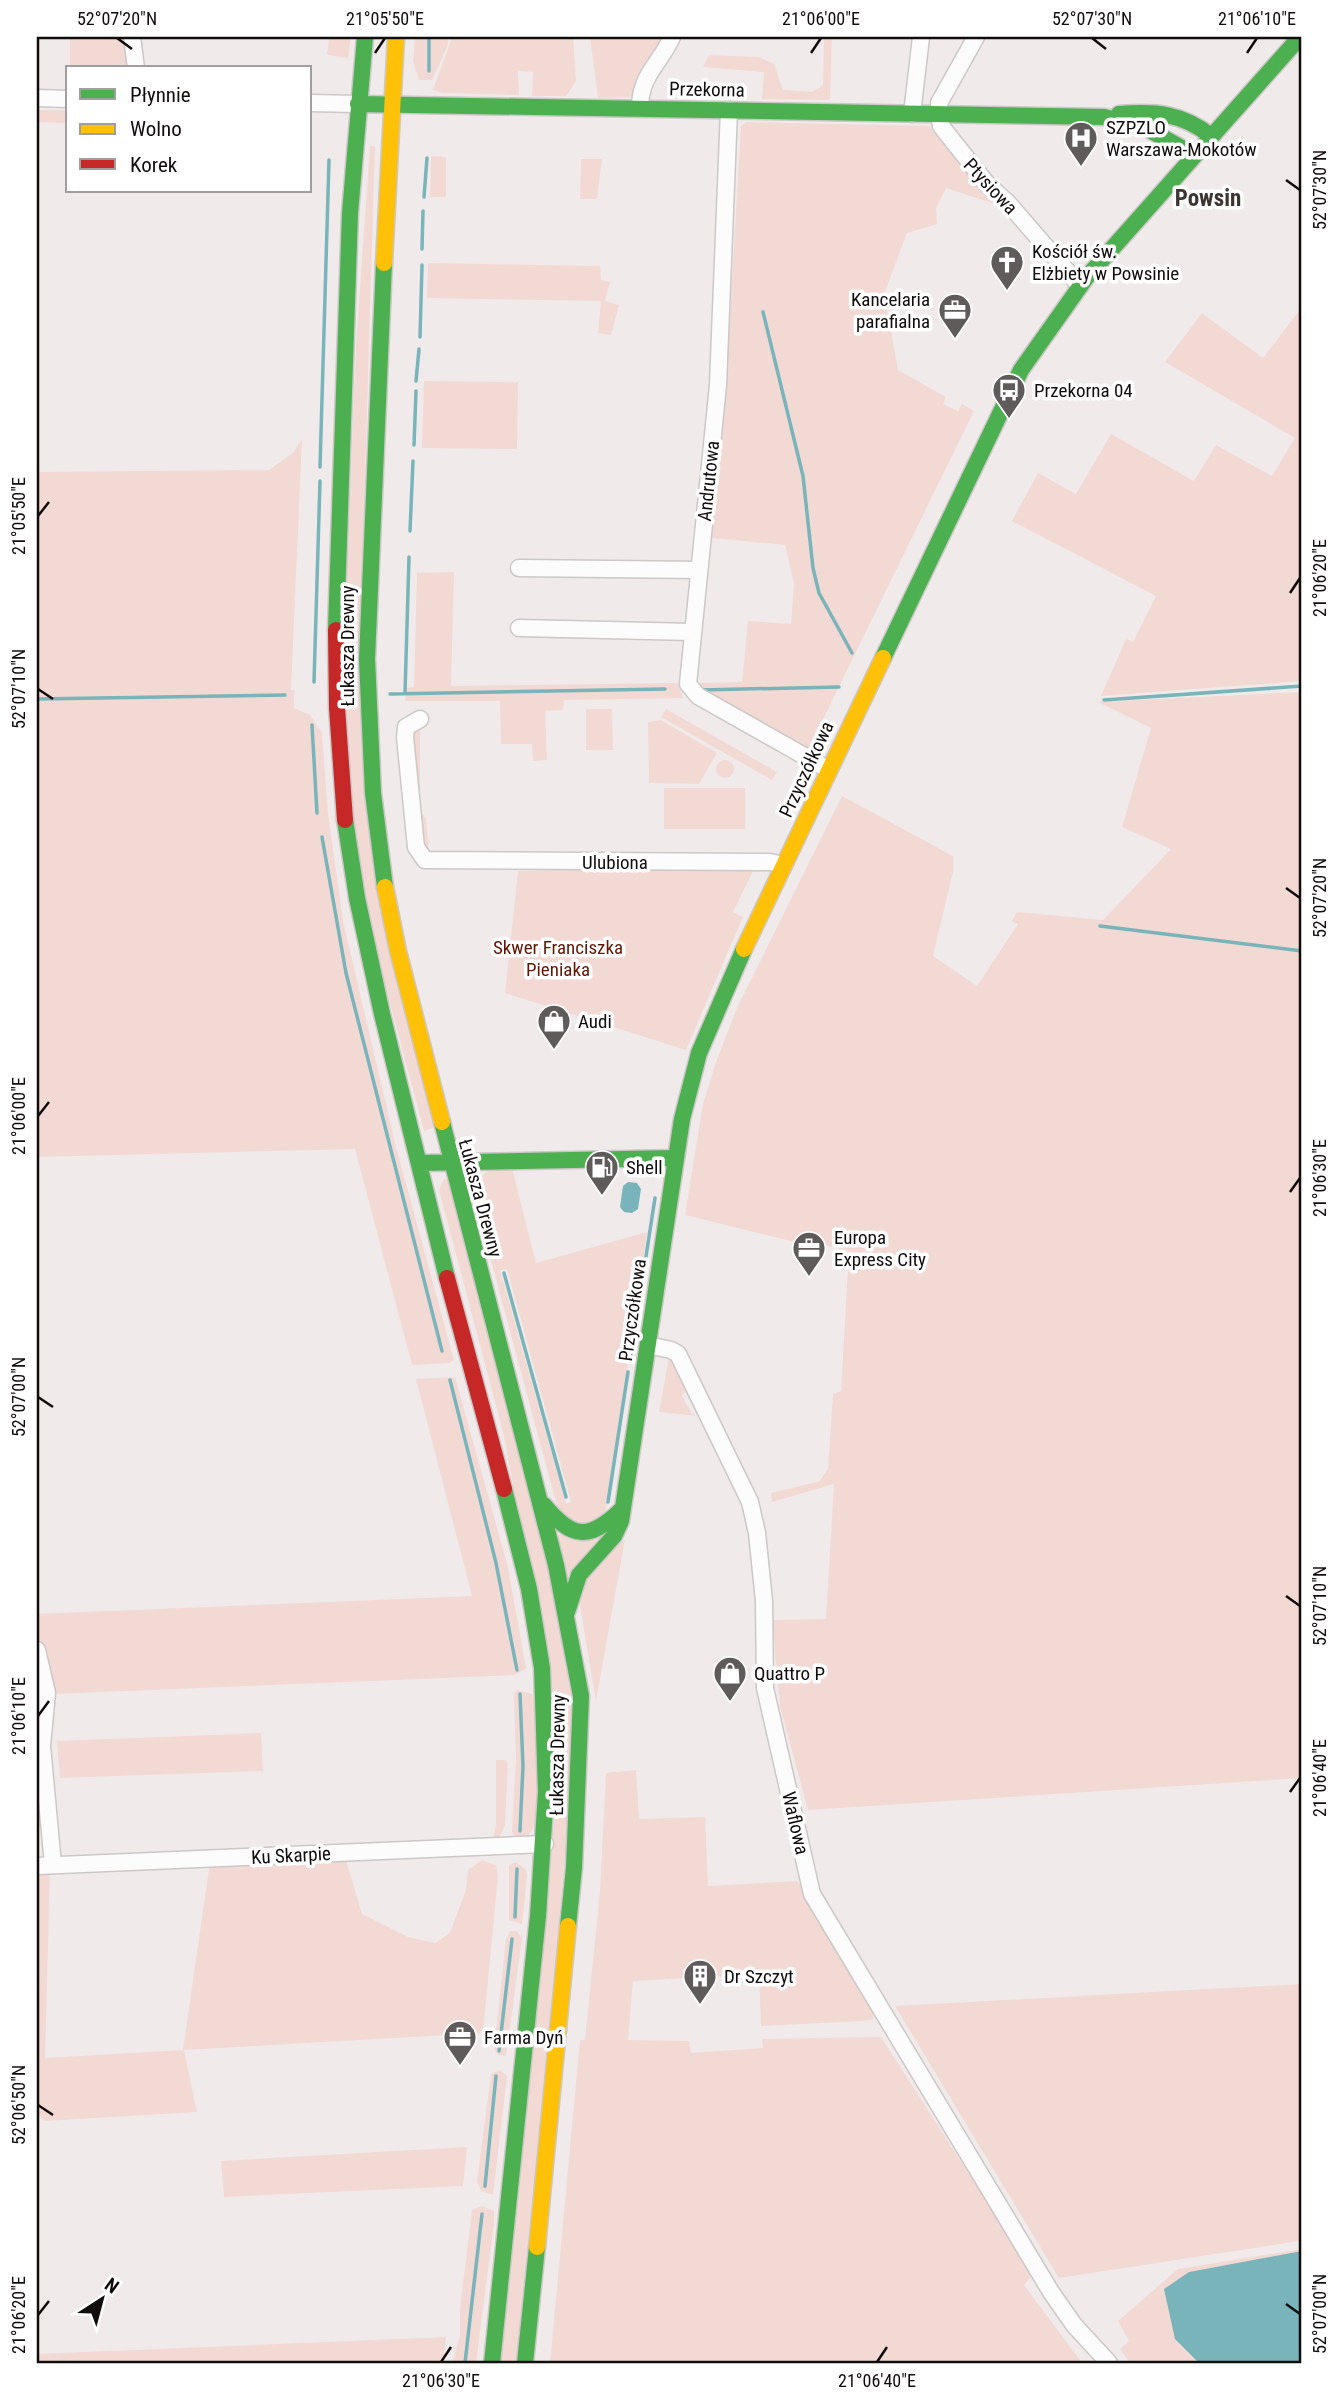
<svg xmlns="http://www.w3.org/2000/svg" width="1339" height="2400" font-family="'Roboto Condensed',sans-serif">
	<rect width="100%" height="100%" fill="#f0ebea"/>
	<path fill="#f3d9d3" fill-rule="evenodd" d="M70 37H126L129 68H70Z
		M329 37H351L348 58 327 55Z
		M415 37H448V45L432 80H419L413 61Z
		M452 37H573L576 81 566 96H532L533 72 518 71 519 95 442 93 433 90Z
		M590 37H666L637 97 598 98Z
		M824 37H832L830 100 762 99 764 72 703 67 709 55 759 57 774 64 783 90 812 92 823 85Z
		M37 110H68V123L37 122Z
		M746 122 929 126 995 204 946 188 936 208 937 224 907 233 884 294 898 370 946 397 943 404 958 411 962 404 974 411 807 752 698 692V683L742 682 748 621 791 624 794 584 785 545 712 538 724 421 741 126Z
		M370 146H375L359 670 435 1127 424 1131 371 932 354 825 343 677 356 344Z
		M431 156 446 157V197H430Z
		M581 159H602L597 199H580Z
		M1054 242 1084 251 1071 262Z
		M428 263 600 266 601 280 610 282 605 301 619 305 611 335 598 333 601 301 427 298Z
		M1302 307V681L1101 696 1126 639 1133 642 1156 596 1012 521 1038 473 1076 494 1111 434 1194 481 1216 445 1272 476 1295 438 1165 362 1202 313 1263 358Z
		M424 381 518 382 517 449 422 448Z
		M302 439 291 690H294V708L310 715 322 733 328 814 343 921 396 1147 454 1360 449 1363 412 1365 355 1149 37 1157V472L269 470 293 453Z
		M454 572 451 686 678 683 683 698 564 700 563 710 545 711 547 760 533 761 532 744H501L500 701H405L407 688 414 687 417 573Z
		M1302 692V1778L808 1810 780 1706 772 1620 826 1619 834 1484 772 1502 771 1493 820 1481 828 1469 833 1394 841 1391 849 1251 799 1239 798 1243 685 1215 703 1104 716 1062 737 1008 842 796 953 856V872L933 956 977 986 1018 924 1012 921 1017 912 1103 920 1171 849 1122 827 1151 728 1098 702Z
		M586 709H612L613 750H586Z
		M666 709 777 772 772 780 661 717Z
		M661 720 717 753 699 784 649 783 648 722Z
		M420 724V811L426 819 429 852H449L448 855 433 857 423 850 411 731Z
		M716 769a9 9 0 1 1 18 0a9 9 0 1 1-18 0Z
		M664 788H745V829H664Z
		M634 868 753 871 733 912 743 917 686 1050 505 993 518 871Z
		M512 1168 536 1263 647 1232 607 1506 601 1521 571 1524 557 1506 478 1212C474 1193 473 1181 490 1169ZM507 1269 571 1502 566 1504 500 1270Z
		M444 1179 448 1180 538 1526 572 1682V1786L516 2363H500L555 1814 516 1500 503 1432 439 1190Z
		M669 1358 674 1361 688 1388 682 1396 692 1414 698 1416 659 1412Z
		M455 1377 508 1567 526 1669 514 1675 53 1694 37 1631V1614L472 1596 416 1379Z
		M604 1532 567 1576 557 1535Z
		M625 1539 596 1701 580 1606C578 1577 605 1556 625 1539Z
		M517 1690 532 1694 535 1705C536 1730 543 1815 531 1832 527 1838 522 1838 516 1839L512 1832 516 1761 514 1694Z
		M261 1733 263 1771 60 1778 57 1741Z
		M496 1760H506L508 1764 505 1825 499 1838 493 1839 496 1825Z
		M636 1770 639 1819 705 1817 708 1886 798 1881 874 2009 873 2019 863 2021 761 2026 759 1974 633 1981 628 2040 689 2041 691 2053 763 2048 762 2039 881 2037 1033 2274 1024 2285 1082 2363H550L580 2040H585L600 1891 606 1773Z
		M346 1860 362 1914 408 1937 435 1943 450 1933 466 1890 468 1870 482 1860 496 1865 498 1876 483 2033 184 2050 197 2112 45 2121 37 2113V1874L50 1872 45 2058 183 2050 210 1862Z
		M516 1862 526 1870 527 1876 522 1924 509 1920V1865Z
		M510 1931H517L522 1938 506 2056 498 2055 494 2049 506 1940Z
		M1302 1984 1299 2241 1059 2278 895 2006Z
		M500 2070 507 2076 493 2195 481 2191 477 2181 491 2074Z
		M467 2147 463 2186 224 2197 221 2161Z
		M482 2206 494 2211V2223L476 2363H452L460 2336V2309L472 2210Z
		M1302 2249V2363H1130L1120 2349 1129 2341 1118 2321 1178 2269Z
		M446 2337 443 2363H37V2354Z"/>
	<path fill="#78b4ba" d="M628 1182 637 1183 641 1189 638 1209 632 1213 624 1212 620 1207 623 1186Z
		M1302 2251V2363H1199L1175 2339 1164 2289 1189 2272Z"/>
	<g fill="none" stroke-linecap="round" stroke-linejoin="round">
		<path stroke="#78b4ba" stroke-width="3.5" d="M429 71V37
			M424 197 427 158
			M422 249 423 211
			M763 312 803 476 813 568 819 593 852 653
			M420 337 422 265
			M416 381 419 349
			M414 445 416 391
			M320 467 329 160
			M410 531 413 461
			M314 682 320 481
			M699 690 839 687
			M405 693 409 557
			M390 694 665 689
			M37 699 285 695
			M1104 700 1302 686
			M312 725 317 813
			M322 837 346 973 442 1351
			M1100 926 1302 951
			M504 1273 566 1497
			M630 1360 655 1198
			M450 1380 496 1563 517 1670
			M608 1502 628 1372
			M520 1694 523 1766 520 1831
			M515 1917 517 1869
			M499 2051 512 1939
			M485 2186 496 2076
			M1301 2235 1302 2225
			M465 2363 482 2214"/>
		<defs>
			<path id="street" d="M132 37 136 68
				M976 37 939 103 941 126 987 184 1008 203 1079 285
				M37 98 68 99
				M310 103 358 104
				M640 108C640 75 660 64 672 37
				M729 110 718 385 688 684 698 696 829 770
				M912 114 921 37
				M519 568 699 570
				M519 628 693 632
				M420 719 406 727 405 737 416 847 425 860 770 862 784 865
				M648 1345 671 1350 678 1354 750 1502 757 1533 764 1601 765 1688 812 1894 1051 2292 1074 2325 1109 2363
				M37 1650 47 1693 42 1746 53 1865
				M37 1866 545 1844"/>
			<path id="fast" d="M358 104 1104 117 1146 128 1194 155
				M1119 114C1155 111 1182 113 1211 136
				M384 263 367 659 373 793 385 887
				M336 630 350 213 365 37
				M883 658 1021 370 1086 278 1300 37
				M345 820 357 898 382 1014 447 1278
				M442 1122 556 1565 581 1696 574 1868 568 1926
				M419 1163 676 1158
				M544 1505C572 1539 589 1541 621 1510
				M567 1612 579 1575 614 1536 621 1521 682 1119 699 1053 744 949
				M492 2363 538 1916 546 1792 542 1668 529 1589 504 1489
				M525 2363 537 2247"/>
			<path id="slow" d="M384 263 396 37
				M385 887 398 951 442 1122
				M744 949 883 658
				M537 2247 568 1926"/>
			<path id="jam" d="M336 630 337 708 345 820
				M447 1278 504 1489"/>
		</defs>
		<use href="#street" stroke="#ccc8c7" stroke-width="19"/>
		<use href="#fast" stroke="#ccc8c7" stroke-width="19"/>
		<use href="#slow" stroke="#ccc8c7" stroke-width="19"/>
		<use href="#jam" stroke="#ccc8c7" stroke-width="19"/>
		<use href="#street" stroke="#fdfcfc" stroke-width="16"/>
		<use href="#fast" stroke="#4caf50" stroke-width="16"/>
		<use href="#slow" stroke="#ffc107" stroke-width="16"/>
		<use href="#jam" stroke="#c62828" stroke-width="16"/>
	</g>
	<path fill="none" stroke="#110d0c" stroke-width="2.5" d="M117 38 132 49M1092 38 1106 49M375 53 385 38M811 53 821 38M1247 53 1257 38M1286 180 1300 190M38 516 49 502M1290 593 1300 578M38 689 53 699M1286 888 1300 898M38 1116 49 1102M1290 1192 1300 1178M38 1397 53 1407M1286 1596 1300 1606M38 1716 49 1701M1290 1792 1300 1778M38 2105 53 2115M1286 2304 1300 2314M38 2315 49 2301M441 2362 451 2347M877 2362 887 2347"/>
	<defs>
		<symbol id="hospital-pin" viewBox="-11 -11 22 30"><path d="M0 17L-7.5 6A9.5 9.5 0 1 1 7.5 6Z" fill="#5f5b5a" stroke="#fff"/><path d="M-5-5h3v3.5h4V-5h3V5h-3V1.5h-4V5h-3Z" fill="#fff"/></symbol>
		<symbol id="church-pin" viewBox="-11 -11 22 30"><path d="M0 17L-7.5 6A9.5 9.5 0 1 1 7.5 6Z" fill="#5f5b5a" stroke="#fff"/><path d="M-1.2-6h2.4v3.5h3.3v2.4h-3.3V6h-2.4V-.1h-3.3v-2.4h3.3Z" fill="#fff"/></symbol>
		<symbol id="office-pin" viewBox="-11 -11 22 30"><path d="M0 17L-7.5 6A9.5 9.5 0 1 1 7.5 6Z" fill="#5f5b5a" stroke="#fff"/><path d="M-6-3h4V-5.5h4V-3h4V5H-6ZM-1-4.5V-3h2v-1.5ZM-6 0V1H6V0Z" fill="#fff"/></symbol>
		<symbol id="bus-pin" viewBox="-11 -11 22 30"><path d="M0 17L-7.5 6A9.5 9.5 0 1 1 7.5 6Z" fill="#5f5b5a" stroke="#fff"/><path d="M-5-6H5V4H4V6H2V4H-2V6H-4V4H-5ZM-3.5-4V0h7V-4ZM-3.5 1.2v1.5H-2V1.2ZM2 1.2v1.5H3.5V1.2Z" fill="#fff"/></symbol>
		<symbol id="shop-pin" viewBox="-11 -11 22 30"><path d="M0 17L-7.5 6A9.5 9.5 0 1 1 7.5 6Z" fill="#5f5b5a" stroke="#fff"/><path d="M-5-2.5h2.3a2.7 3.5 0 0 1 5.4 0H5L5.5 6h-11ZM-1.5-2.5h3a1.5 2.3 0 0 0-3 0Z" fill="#fff"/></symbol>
		<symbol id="fuel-pin" viewBox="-11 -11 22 30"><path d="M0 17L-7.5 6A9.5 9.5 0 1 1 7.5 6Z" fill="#5f5b5a" stroke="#fff"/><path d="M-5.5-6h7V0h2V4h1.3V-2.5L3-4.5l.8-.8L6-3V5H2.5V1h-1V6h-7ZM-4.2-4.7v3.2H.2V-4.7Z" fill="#fff"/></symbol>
		<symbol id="building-pin" viewBox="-11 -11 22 30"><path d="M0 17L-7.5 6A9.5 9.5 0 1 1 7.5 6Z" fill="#5f5b5a" stroke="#fff"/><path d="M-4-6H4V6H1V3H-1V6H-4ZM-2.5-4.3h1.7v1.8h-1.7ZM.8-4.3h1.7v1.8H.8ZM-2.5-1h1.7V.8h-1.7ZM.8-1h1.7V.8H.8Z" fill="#fff"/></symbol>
	</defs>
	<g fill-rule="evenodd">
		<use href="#hospital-pin" x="1062" y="119" width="38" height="52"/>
		<use href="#church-pin" x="988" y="243" width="38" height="52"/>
		<use href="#office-pin" x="936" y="291" width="38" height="52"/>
		<use href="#bus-pin" x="990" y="371" width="38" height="52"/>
		<use href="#shop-pin" x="535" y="1002" width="38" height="52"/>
		<use href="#fuel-pin" x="583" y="1148" width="38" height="52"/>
		<use href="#office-pin" x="790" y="1229" width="38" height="52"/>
		<use href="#shop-pin" x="711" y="1654" width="38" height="52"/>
		<use href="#building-pin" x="681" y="1957" width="38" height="52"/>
		<use href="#office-pin" x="441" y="2018" width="38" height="52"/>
	</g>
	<g text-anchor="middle" stroke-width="7" stroke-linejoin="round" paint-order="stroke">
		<g font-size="19" fill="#110d0c" stroke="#fff">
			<text transform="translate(707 89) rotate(1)" y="7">Przekorna</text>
			<text transform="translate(991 186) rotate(47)" y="7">Ptysiowa</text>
			<text transform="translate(708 481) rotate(-84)" y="7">Andrutowa</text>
			<text transform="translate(347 646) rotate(-90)" y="7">Łukasza Drewny</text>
			<text transform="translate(806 769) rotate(-65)" y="7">Przyczółkowa</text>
			<text x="615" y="869">Ulubiona</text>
			<text transform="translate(481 1198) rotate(75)" y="7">Łukasza Drewny</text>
			<text transform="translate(632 1310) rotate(-82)" y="7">Przyczółkowa</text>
			<text transform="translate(557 1755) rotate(-89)" y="7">Łukasza Drewny</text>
			<text transform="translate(796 1823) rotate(77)" y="7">Waflowa</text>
			<text transform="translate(291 1855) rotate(-3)" y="7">Ku Skarpie</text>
		</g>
		<g font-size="19" fill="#110d0c" stroke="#fff" text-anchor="start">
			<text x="1106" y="134">SZPZLO<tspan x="1106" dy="22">Warszawa-Mokotów</tspan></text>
			<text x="1032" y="258">Kościół św.<tspan x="1032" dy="22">Elżbiety w Powsinie</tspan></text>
			<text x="930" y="306" text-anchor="end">Kancelaria<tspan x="930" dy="22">parafialna</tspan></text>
			<text x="1034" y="397">Przekorna 04</text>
			<text x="578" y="1028">Audi</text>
			<text x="626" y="1174">Shell</text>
			<text x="834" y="1244">Europa<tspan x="834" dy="22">Express City</tspan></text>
			<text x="754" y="1680">Quattro P</text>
			<text x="724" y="1983">Dr Szczyt</text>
			<text x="484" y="2044">Farma Dyń</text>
		</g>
		<g font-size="19" fill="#641605" stroke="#fff">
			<text x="558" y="954">Skwer Franciszka<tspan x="558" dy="22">Pieniaka</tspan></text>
		</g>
		<g font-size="23" font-weight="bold" fill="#3e3533" stroke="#fff">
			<text x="1208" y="206">Powsin</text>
		</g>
	</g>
	<rect width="1339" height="2400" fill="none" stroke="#ffffff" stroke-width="77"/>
	<rect x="66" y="66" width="245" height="126" fill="#ffffff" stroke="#a09e9e" stroke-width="2"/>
	<rect x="80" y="89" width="35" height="10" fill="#4caf50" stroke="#a09e9e" stroke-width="2"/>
	<text x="130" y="102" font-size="21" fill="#110d0c">Płynnie</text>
	<rect x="80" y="124" width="35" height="10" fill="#ffc107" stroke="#a09e9e" stroke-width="2"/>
	<text x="130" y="136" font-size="21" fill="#110d0c">Wolno</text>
	<rect x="80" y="159" width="35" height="10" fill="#c62828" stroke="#a09e9e" stroke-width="2"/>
	<text x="130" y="172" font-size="21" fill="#110d0c">Korek</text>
	<g transform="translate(102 2299) rotate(36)" stroke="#ffffff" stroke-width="5" paint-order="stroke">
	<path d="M0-5L12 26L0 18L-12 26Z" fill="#110d0c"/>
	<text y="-10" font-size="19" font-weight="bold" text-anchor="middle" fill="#110d0c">N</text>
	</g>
	<rect x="38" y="38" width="1262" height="2324" fill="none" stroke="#110d0c" stroke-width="2.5"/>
	<g font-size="18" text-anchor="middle" fill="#110d0c">
		<text x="117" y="25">52°07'20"N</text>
		<text x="385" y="25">21°05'50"E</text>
		<text x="821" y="25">21°06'00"E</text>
		<text x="1092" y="25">52°07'30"N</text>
		<text x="1257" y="25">21°06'10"E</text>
		<text transform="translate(1320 190) rotate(-90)" y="6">52°07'30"N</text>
		<text transform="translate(19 516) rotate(-90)" y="6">21°05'50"E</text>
		<text transform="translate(1320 578) rotate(-90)" y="6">21°06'20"E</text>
		<text transform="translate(19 689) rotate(-90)" y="6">52°07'10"N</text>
		<text transform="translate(1320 898) rotate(-90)" y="6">52°07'20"N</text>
		<text transform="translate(19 1116) rotate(-90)" y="6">21°06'00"E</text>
		<text transform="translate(1320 1178) rotate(-90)" y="6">21°06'30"E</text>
		<text transform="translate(19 1397) rotate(-90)" y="6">52°07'00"N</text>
		<text transform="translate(1320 1606) rotate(-90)" y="6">52°07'10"N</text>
		<text transform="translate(19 1716) rotate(-90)" y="6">21°06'10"E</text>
		<text transform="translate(1320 1778) rotate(-90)" y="6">21°06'40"E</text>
		<text transform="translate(19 2105) rotate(-90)" y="6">52°06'50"N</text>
		<text transform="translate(1320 2314) rotate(-90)" y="6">52°07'00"N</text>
		<text transform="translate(19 2315) rotate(-90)" y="6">21°06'20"E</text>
		<text x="441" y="2387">21°06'30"E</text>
		<text x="877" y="2387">21°06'40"E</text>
	</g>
</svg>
